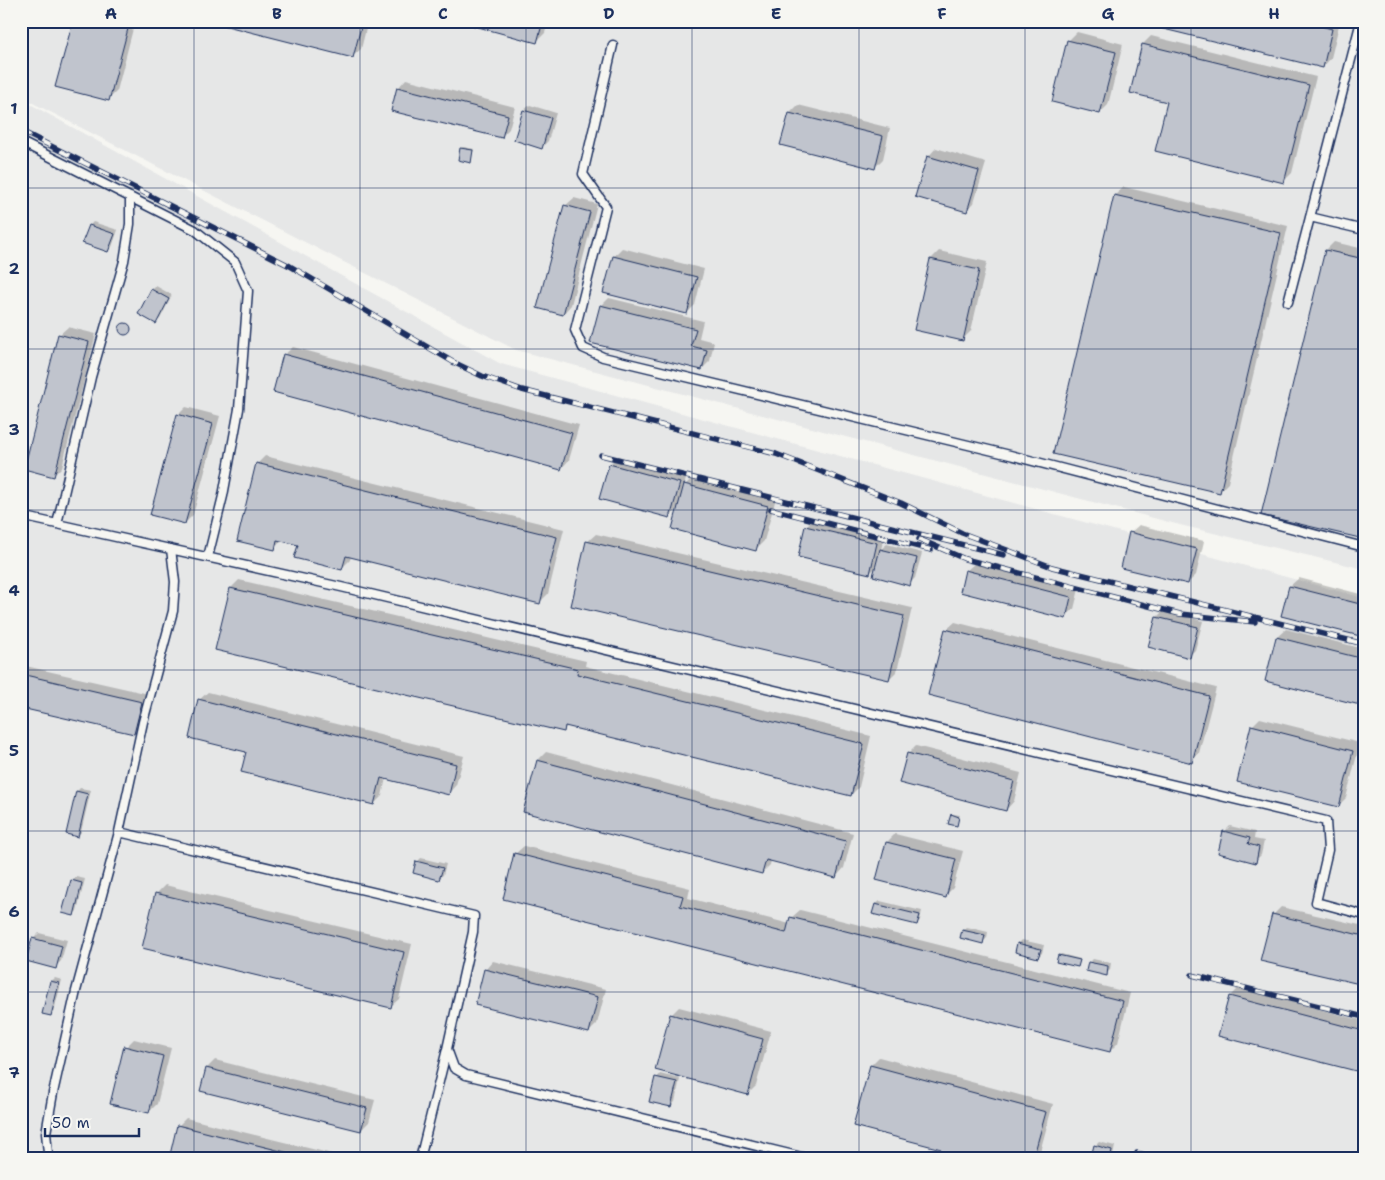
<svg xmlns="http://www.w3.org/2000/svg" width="1385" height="1180" font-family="'Shantell Sans',sans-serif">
	<rect width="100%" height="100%" fill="#f6f6f2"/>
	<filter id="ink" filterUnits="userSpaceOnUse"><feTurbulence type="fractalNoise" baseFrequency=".02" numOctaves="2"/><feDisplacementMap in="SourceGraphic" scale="10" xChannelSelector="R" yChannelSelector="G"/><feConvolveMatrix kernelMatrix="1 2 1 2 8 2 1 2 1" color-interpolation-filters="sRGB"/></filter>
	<g filter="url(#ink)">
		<path fill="#e6e7e7" d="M21 21H1364V569L1180 525 516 350 21 97Z
			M21 99 501 364 1364 598V1159H21Z"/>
		<path fill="#0003" d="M74 21H135L117 91 109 99Z
			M212 21H368L361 49 352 57Z
			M461 21H548L545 33 537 41Z
			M1136 21H1340L1331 58 1323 67Z
			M1077 32 1123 44 1108 105 1100 113 1068 41Z
			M1151 36 1316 77 1292 173 1284 181 1168 101 1143 44Z
			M406 79 515 107 509 129 501 137 398 88Z
			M530 105 556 113 548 141 542 147 524 110Z
			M798 105 890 128 883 159 874 168 790 113Z
			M463 147 474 149 470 161 461 148Z
			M936 148 986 163 974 203 966 211 928 157Z
			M1124 187 1288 226 1228 483 1220 491 1115 195Z
			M574 198 597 204 571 305 563 314 565 206Z
			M93 222 118 230 112 247 108 251 90 225Z
			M1334 242 1364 249V538L1326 250Z
			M622 248 704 269 695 305 687 313 614 256Z
			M939 251 987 262 971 331 963 339 931 259Z
			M156 286 172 295 160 319 156 322 152 290Z
			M609 298 703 321 699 338 714 342 710 361 702 369 601 306Z
			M121 328a5 5 0 1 1 10 0a5 5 0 1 1-10 0Z
			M68 327 96 334 62 467 54 475 59 335Z
			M293 347 579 425 569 460 561 469 284 355Z
			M186 407 220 416 193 515 185 523 178 415Z
			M265 456 564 529 548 594 540 602 351 556 350 560 342 568 299 544 283 540 274 548 257 464Z
			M618 456 687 475 684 486 693 477 776 498 764 541 756 549 679 507 670 517 610 464Z
			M814 518 885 535 881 549 887 544 922 553 915 578 909 584 877 566 870 573 806 526Z
			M1139 525 1204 541 1196 575 1188 583 1130 533Z
			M596 534 912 608 897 671 889 679 587 542Z
			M975 563 1079 589 1074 609 1065 617 966 571Z
			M1299 578 1364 595V636L1283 615 1290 586Z
			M239 580 586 661 585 666 871 736 859 787 851 795 568 725 563 730 231 588Z
			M1163 611 1203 621 1195 650 1189 656 1150 646 1157 617Z
			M955 622 1216 688 1199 753 1191 761 946 630Z
			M1286 629 1364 649V705L1266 680 1277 637Z
			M21 665 149 694 142 725 134 733 21 707Z
			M208 692 464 756 456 785 448 794 386 778 382 796 374 804 247 751 199 700Z
			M1260 718 1360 743 1346 798 1338 806 1252 726Z
			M916 746 1021 773 1014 801 1006 810 908 754Z
			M546 752 853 833 844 868 836 877 771 860 770 865 762 873 538 760Z
			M80 788 91 790 81 832 78 835 77 791Z
			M953 814 960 815 956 825 952 815Z
			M1230 826 1255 832 1254 839 1264 841 1261 855 1255 861 1224 832Z
			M895 834 963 851 953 888 945 896 878 879 887 842Z
			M524 846 690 888 688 898 790 924 791 918 800 910 1130 993 1118 1043 1110 1051 515 854Z
			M421 858 446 864 443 875 439 878 417 862Z
			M76 877 85 879 77 911 73 915 72 881Z
			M165 885 412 944 399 999 390 1007 157 893Z
			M880 901 922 911 920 920 917 924 876 904Z
			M1281 907 1364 926V984L1273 915Z
			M967 927 988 932 987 938 983 942 963 930Z
			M39 933 67 940 61 961 55 967 33 939Z
			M1022 940 1044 945 1042 953 1038 957 1018 944Z
			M1061 954 1080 959 1079 964 1078 966 1059 956Z
			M1093 959 1111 963 1110 970 1106 974 1089 963Z
			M493 961 606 989 597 1024 589 1032 485 970Z
			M55 978 62 980 54 1011 50 1015 51 981Z
			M1238 988 1364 1021V1072L1230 996Z
			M679 1007 771 1031 756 1086 748 1094 671 1015Z
			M134 1039 171 1048 157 1104 149 1112 126 1047Z
			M879 1057 1053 1104 1038 1159H982L943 1149 871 1065Z
			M215 1060 375 1100 369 1122 361 1130 202 1090 207 1068Z
			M660 1074 680 1079 675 1102 671 1106 657 1078Z
			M186 1118 353 1159H170L178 1126Z
			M1099 1142 1115 1146 1113 1156 1124 1159H1104L1093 1156 1095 1146Z"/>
		<path fill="#c0c4cd" stroke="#1b2f5e" d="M73 21H130L109 101 55 87Z
			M207 21H357L362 23 353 58Z
			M456 21H543L537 43Z
			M1131 21H1301L1332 29 1323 68Z
			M1067 40 1116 52 1100 114 1052 102Z
			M1142 44 1309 85 1284 183 1155 151 1167 102 1130 93Z
			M397 87 508 115 502 138 391 111Z
			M523 110 551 118 542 149 514 140Z
			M789 113 883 136 875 169 780 145Z
			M460 148 473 150 471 163 458 160Z
			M927 156 979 171 967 212 915 197Z
			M1114 195 1281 233 1220 493 1053 454Z
			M564 205 590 212 563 315 537 308Z
			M89 225 115 234 108 252 82 243Z
			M1325 250 1364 259V539L1261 515Z
			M613 256 697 277 687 314 603 293Z
			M930 259 979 270 963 341 914 330Z
			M151 289 169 299 156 324 138 314Z
			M600 305 696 329 691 346 707 350 702 370 590 343Z
			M119 329a6 6 0 1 1 12 0a6 6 0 1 1-12 0Z
			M58 334 89 342 54 477 24 469Z
			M283 354 572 433 561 470 273 392Z
			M177 414 213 424 185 524 150 515Z
			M256 463 557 537 540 604 346 556 342 570 294 558 298 545 277 540 275 550 237 541Z
			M609 464 680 483 670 518 599 499Z
			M684 484 768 506 756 551 672 529Z
			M805 526 877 543 870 574 798 557Z
			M1129 532 1197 549 1188 584 1121 568Z
			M586 541 904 616 889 680 571 606Z
			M880 549 917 558 910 586 873 576Z
			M965 570 1071 597 1066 619 960 592Z
			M1289 586 1364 605V637L1281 616Z
			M230 588 578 669 577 674 864 744 851 796 565 726 564 732 215 650Z
			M1156 617 1198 627 1190 658 1148 647Z
			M945 629 1209 696 1192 763 928 695Z
			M1276 637 1364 659V706L1265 681Z
			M21 674 142 702 134 734 21 708Z
			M198 699 456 764 449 795 381 778 374 805 241 772 246 752 189 738Z
			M1251 725 1353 751 1339 807 1237 782Z
			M907 753 1014 781 1006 811 899 783Z
			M537 760 846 841 836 878 766 860 762 874 523 812Z
			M76 791 88 794 78 837 66 834Z
			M951 814 959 817 957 826 948 824Z
			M1223 831 1250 838 1248 844 1259 847 1256 863 1218 853Z
			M886 842 956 859 946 898 876 880Z
			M514 853 683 896 680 906 786 933 790 917 1123 1001 1110 1052 503 899Z
			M416 861 443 868 439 880 413 873Z
			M71 880 82 883 74 916 62 913Z
			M155 893 404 952 391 1008 142 948Z
			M875 904 920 915 917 925 872 914Z
			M1272 914 1364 936V985L1260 961Z
			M962 930 985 935 983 944 960 938Z
			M32 938 62 946 56 969 26 961Z
			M1017 943 1041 949 1038 958 1015 952Z
			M1058 955 1080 960 1078 967 1056 962Z
			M1088 962 1108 966 1107 976 1086 971Z
			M484 969 598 997 589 1033 475 1005Z
			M50 981 59 983 51 1016 42 1014Z
			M1229 996 1364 1031V1073L1218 1036Z
			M670 1014 763 1039 748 1095 655 1070Z
			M124 1046 163 1056 149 1113 110 1104Z
			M870 1065 1046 1112 1033 1159H938L941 1149 853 1126Z
			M206 1068 367 1108 361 1131 200 1091Z
			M655 1077 677 1082 671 1107 649 1102Z
			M177 1125 313 1159H169Z
			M1094 1145 1112 1150 1110 1159 1091 1157Z"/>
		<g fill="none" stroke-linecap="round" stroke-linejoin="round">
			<defs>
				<path id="lane" d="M613 45 583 174 606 207 575 330 583 348 603 357 1010 455 1364 547
					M21 142 195 230 235 262 248 291 239 409 223 496 208 557
					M1310 217 1364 230
					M1288 302 1361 21
					M21 516 341 587 1326 821 1328 850 1316 902 1364 915
					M57 524 91 377 124 261 130 224V197
					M119 832 474 916 473 932 447 1049 454 1068 466 1075 810 1159
					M51 1159 48 1153 46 1133 53 1093 76 991 119 832 143 722 173 611 175 582 171 549
					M420 1159 447 1049"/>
			</defs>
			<use href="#lane" stroke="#1b2f5e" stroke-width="11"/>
			<use href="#lane" stroke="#f6f6f2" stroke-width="8"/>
			<defs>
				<path id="rail" d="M21 131 290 266 453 362 482 376 522 390 776 454 901 503 962 533 1052 567 1364 644
					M601 455 1004 555
					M771 509 931 550
					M919 539 965 559 1180 614 1255 622
					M1192 975 1364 1017
					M1137 1153 1160 1159"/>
			</defs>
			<use href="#rail" stroke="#1b2f5e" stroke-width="5.5"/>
			<use href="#rail" stroke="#f6f6f2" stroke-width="4" stroke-dasharray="11" stroke-linecap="butt"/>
		</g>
	</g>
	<path fill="none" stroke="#1b2f5e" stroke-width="1" stroke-opacity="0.55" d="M194 21V1159M360 21V1159M526 21V1159M692 21V1159M859 21V1159M1025 21V1159M1191 21V1159M21 188H1364M21 349H1364M21 510H1364M21 670H1364M21 831H1364M21 992H1364"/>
	<rect width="1385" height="1180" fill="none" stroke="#f6f6f2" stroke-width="55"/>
	<path d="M45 1128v8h94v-8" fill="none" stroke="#1b2f5e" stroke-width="2.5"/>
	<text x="52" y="1128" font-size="15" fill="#1b2f5e" stroke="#f6f6f2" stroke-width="4" paint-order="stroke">50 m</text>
	<rect x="28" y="28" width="1330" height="1124" fill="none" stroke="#1b2f5e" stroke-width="2"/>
	<g font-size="16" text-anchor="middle" font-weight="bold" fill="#1b2f5e">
		<text x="111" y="19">A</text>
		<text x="277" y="19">B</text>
		<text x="443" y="19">C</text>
		<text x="609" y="19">D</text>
		<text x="776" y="19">E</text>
		<text x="942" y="19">F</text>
		<text x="1108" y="19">G</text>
		<text x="1274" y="19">H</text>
		<text x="14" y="114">1</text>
		<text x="14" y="274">2</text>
		<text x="14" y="435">3</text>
		<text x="14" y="596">4</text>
		<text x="14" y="756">5</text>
		<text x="14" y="917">6</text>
		<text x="14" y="1078">7</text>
	</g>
</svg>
